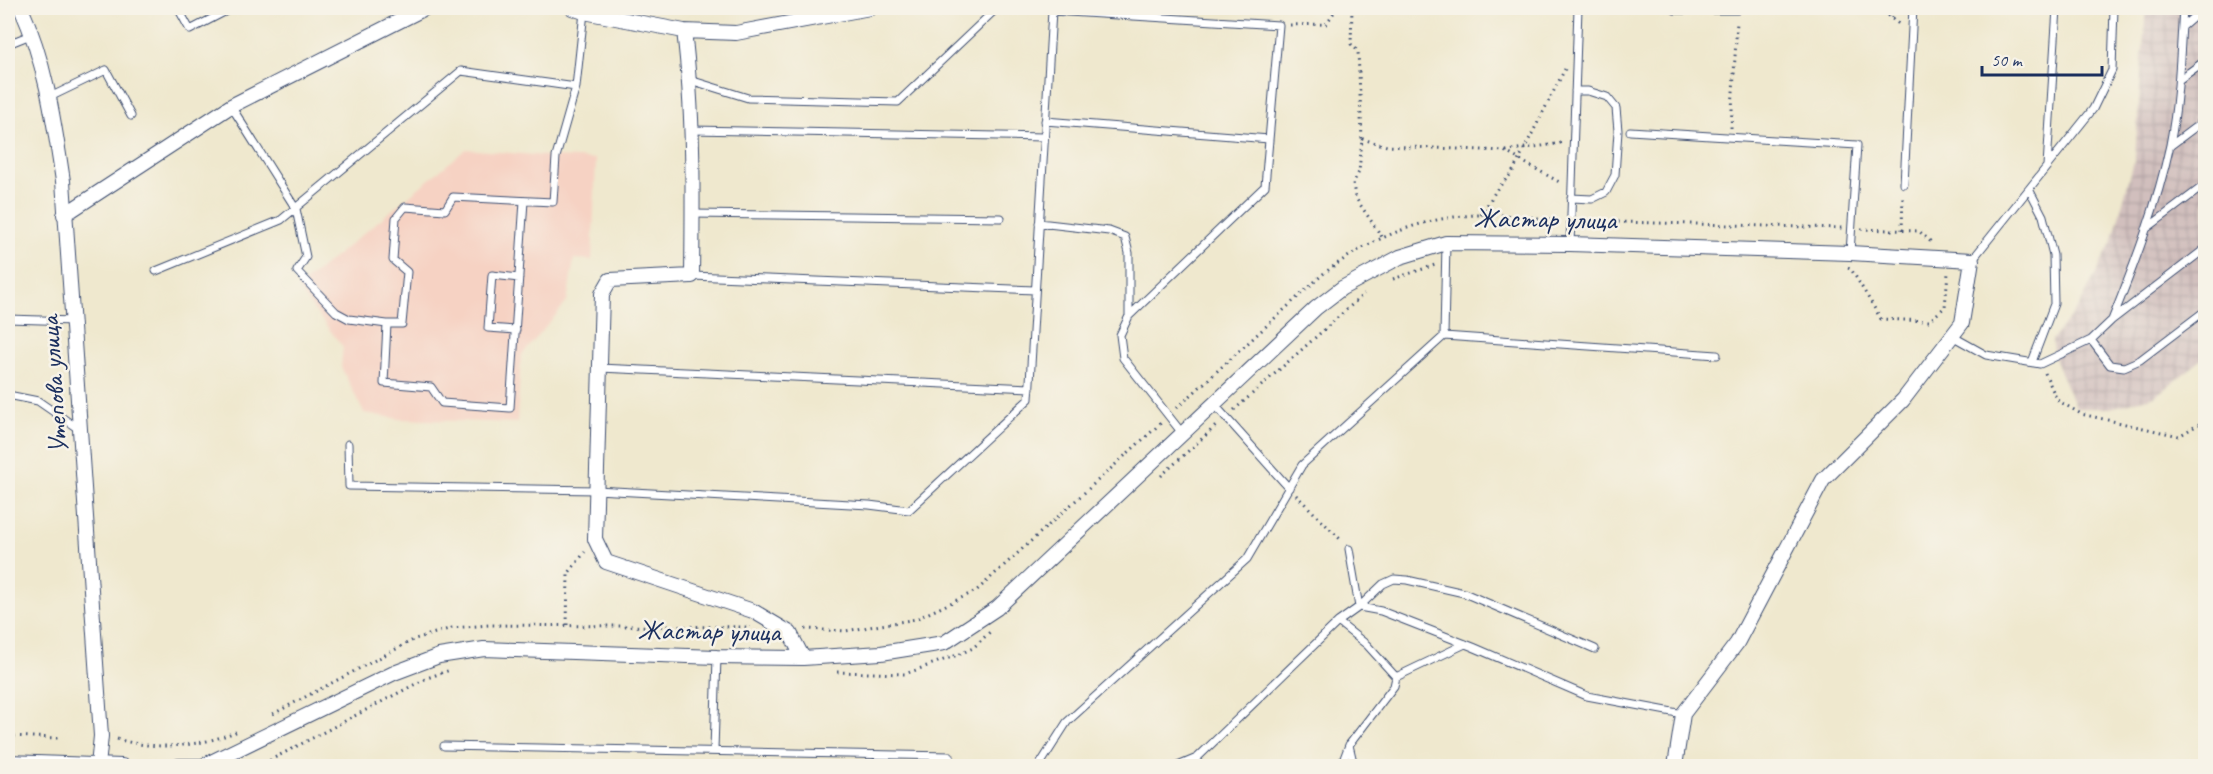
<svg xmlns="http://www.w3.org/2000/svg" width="2213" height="774" font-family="Caveat,sans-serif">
	<defs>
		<pattern id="industrial-grid" width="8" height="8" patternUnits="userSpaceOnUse" patternTransform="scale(1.5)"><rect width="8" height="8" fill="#d1bfbd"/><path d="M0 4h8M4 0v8" fill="none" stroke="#b3a4a5"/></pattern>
	</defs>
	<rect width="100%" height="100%" fill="#f7f3e8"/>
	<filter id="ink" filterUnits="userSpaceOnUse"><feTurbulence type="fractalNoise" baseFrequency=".0167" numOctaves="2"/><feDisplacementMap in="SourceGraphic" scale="12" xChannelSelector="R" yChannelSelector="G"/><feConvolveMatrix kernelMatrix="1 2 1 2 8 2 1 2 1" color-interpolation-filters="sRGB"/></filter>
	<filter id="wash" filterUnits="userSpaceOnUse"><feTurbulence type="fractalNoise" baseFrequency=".008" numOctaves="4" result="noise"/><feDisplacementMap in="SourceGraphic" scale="24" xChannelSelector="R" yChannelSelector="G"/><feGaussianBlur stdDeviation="1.35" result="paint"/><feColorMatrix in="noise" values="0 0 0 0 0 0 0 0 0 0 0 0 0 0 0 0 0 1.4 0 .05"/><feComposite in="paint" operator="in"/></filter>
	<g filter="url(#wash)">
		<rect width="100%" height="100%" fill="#efe8ce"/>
		<path fill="#f6d2c3" d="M466 149 556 157 596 159 592 260 574 259 567 302 521 356 517 423 399 419 364 413 341 367 343 347 297 288Z"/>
		<path fill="url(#industrial-grid)" d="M2146 8H2205V357L2155 396 2110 408H2076L2055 361 2052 340 2080 305 2113 239 2135 158Z"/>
	</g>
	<g filter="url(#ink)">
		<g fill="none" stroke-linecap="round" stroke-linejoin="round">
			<defs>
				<path id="service" d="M178 8 190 30 232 8
					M1673 8 1675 10H1737V8
					M2182 27 2204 8
					M8 44 33 34
					M2180 79 2206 60
					M690 80 748 98 898 102 997 8
					M50 97 106 70 131 116
					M231 106 296 209 306 257 297 271 336 312 349 319 387 324
					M1045 121 1269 139
					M692 130 1044 137
					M1630 131 1857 145 1850 253
					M2170 146 2206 119
					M2047 166 2057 8
					M1904 184 1913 8
					M2029 189 2043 216 2053 255 2054 304 2032 362
					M1571 198 1592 199 1606 192 1615 175 1618 131 1616 108 1607 97 1588 91H1575
					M524 201 510 408 442 403 431 387 384 383 387 324H402L407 272 393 260 396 218 405 207 445 210 453 197 553 202 556 157 576 87 584 12
					M693 214 1001 218
					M1039 223 1109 231 1125 237 1129 253V316L1120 335 1123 358 1182 433
					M2146 229 2206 184
					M1570 244 1578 8
					M1972 260 2093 109 2112 70 2114 8
					M156 271 281 220 461 71 576 87
					M692 276 1035 290
					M8 319 74 321
					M2112 320C2135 263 2157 205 2170 145 2179 99 2180 54 2183 8
					M516 330 488 328 492 275 519 278
					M1444 336 1446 243
					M1952 336 1986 355 2040 364 2091 340 2112 320 2206 248
					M2091 340 2110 365 2124 367 2140 360 2206 310
					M600 368 1030 388
					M8 395 38 401 80 430
					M1214 404 1289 488
					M348 444 349 486 596 490 869 505 909 510 1029 399 1052 11 1279 25 1265 186 1129 316
					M1349 549 1359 607 1383 584 1394 579 1407 580 1464 593 1595 649
					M1338 622 1367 645 1396 677 1394 686 1349 745 1341 766
					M1396 677 1465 644
					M1349 745 1354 766
					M444 746 950 756
					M714 750 717 657
					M1039 766 1067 722 1247 559 1302 465 1444 336 1717 355
					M1178 766 1197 758 1338 622 1359 607 1381 611 1473 647 1587 696 1683 714"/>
				<path id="minor" d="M21 8C46 63 54 122 63 181L101 736 98 766
					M572 8 584 12 684 31 736 33 870 8
					M684 31C694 112 693 194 692 276L610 280 602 294 595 539 606 562 753 611 790 633 803 658
					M64 215 231 106 425 8
					M8 762 122 766
					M179 766H203L394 673 439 656 484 649 717 657 803 658 881 653 944 643 997 608 1316 308 1342 288 1400 257 1446 243 1570 244 1850 253 1972 260 1962 323 1903 400 1823 480 1737 643 1683 714 1675 766"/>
			</defs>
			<use href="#service" stroke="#3b4b6f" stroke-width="9"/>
			<use href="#minor" stroke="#3b4b6f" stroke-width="16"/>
			<path stroke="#3b4b6f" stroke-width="3" stroke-dasharray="1.5 4.5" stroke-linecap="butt" d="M1352 8 1351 44 1358 51 1362 139 1359 172 1353 183 1355 197 1382 237
				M1878 8 1900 25
				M1892 18V8
				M1290 25 1326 24 1337 8
				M1731 128 1737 21
				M1362 139 1387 146 1504 151 1561 183
				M1506 151C1525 147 1545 147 1564 142
				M1481 215 1497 189 1512 173 1565 69
				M1582 221 1842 228
				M1861 229 1919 231 1931 242
				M1902 230 1903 195
				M1848 268 1851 269 1881 319 1929 321 1945 307 1948 273
				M1393 279 1435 265
				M2045 373 2057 400 2081 414 2179 436 2206 420
				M1177 408 1323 274C1369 239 1422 216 1481 215 1507 214 1534 218 1560 220
				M1234 410 1364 294
				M1161 476 1218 424
				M1296 495 1342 541
				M567 625 568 574 585 552
				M805 629 846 631 916 619 976 591 1161 423
				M837 672 905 674 960 654 973 648 992 630
				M273 714 415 639 452 628 489 625 751 627
				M8 736 58 738
				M117 739C157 751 199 747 238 731
				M259 766 427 678 450 670"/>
			<use href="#service" stroke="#fff" stroke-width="7"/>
			<use href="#minor" stroke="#fff" stroke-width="14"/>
		</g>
	</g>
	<g text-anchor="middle" stroke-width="5" stroke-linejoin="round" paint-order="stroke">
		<g font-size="28" fill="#1b2f5e" stroke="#f7f3e8">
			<text transform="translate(1545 218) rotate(1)" y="10">Жастар улица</text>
			<text transform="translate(53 385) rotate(-94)" y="10">Утепова улица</text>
			<text transform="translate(709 630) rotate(1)" y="10">Жастар улица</text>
		</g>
	</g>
	<rect width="2213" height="774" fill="none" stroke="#f7f3e8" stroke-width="30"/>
	<path d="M1982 66v9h120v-9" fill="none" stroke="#1b2f5e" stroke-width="3"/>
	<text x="1991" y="66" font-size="18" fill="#1b2f5e" stroke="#f7f3e8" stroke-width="4.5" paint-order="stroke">50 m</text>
</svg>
